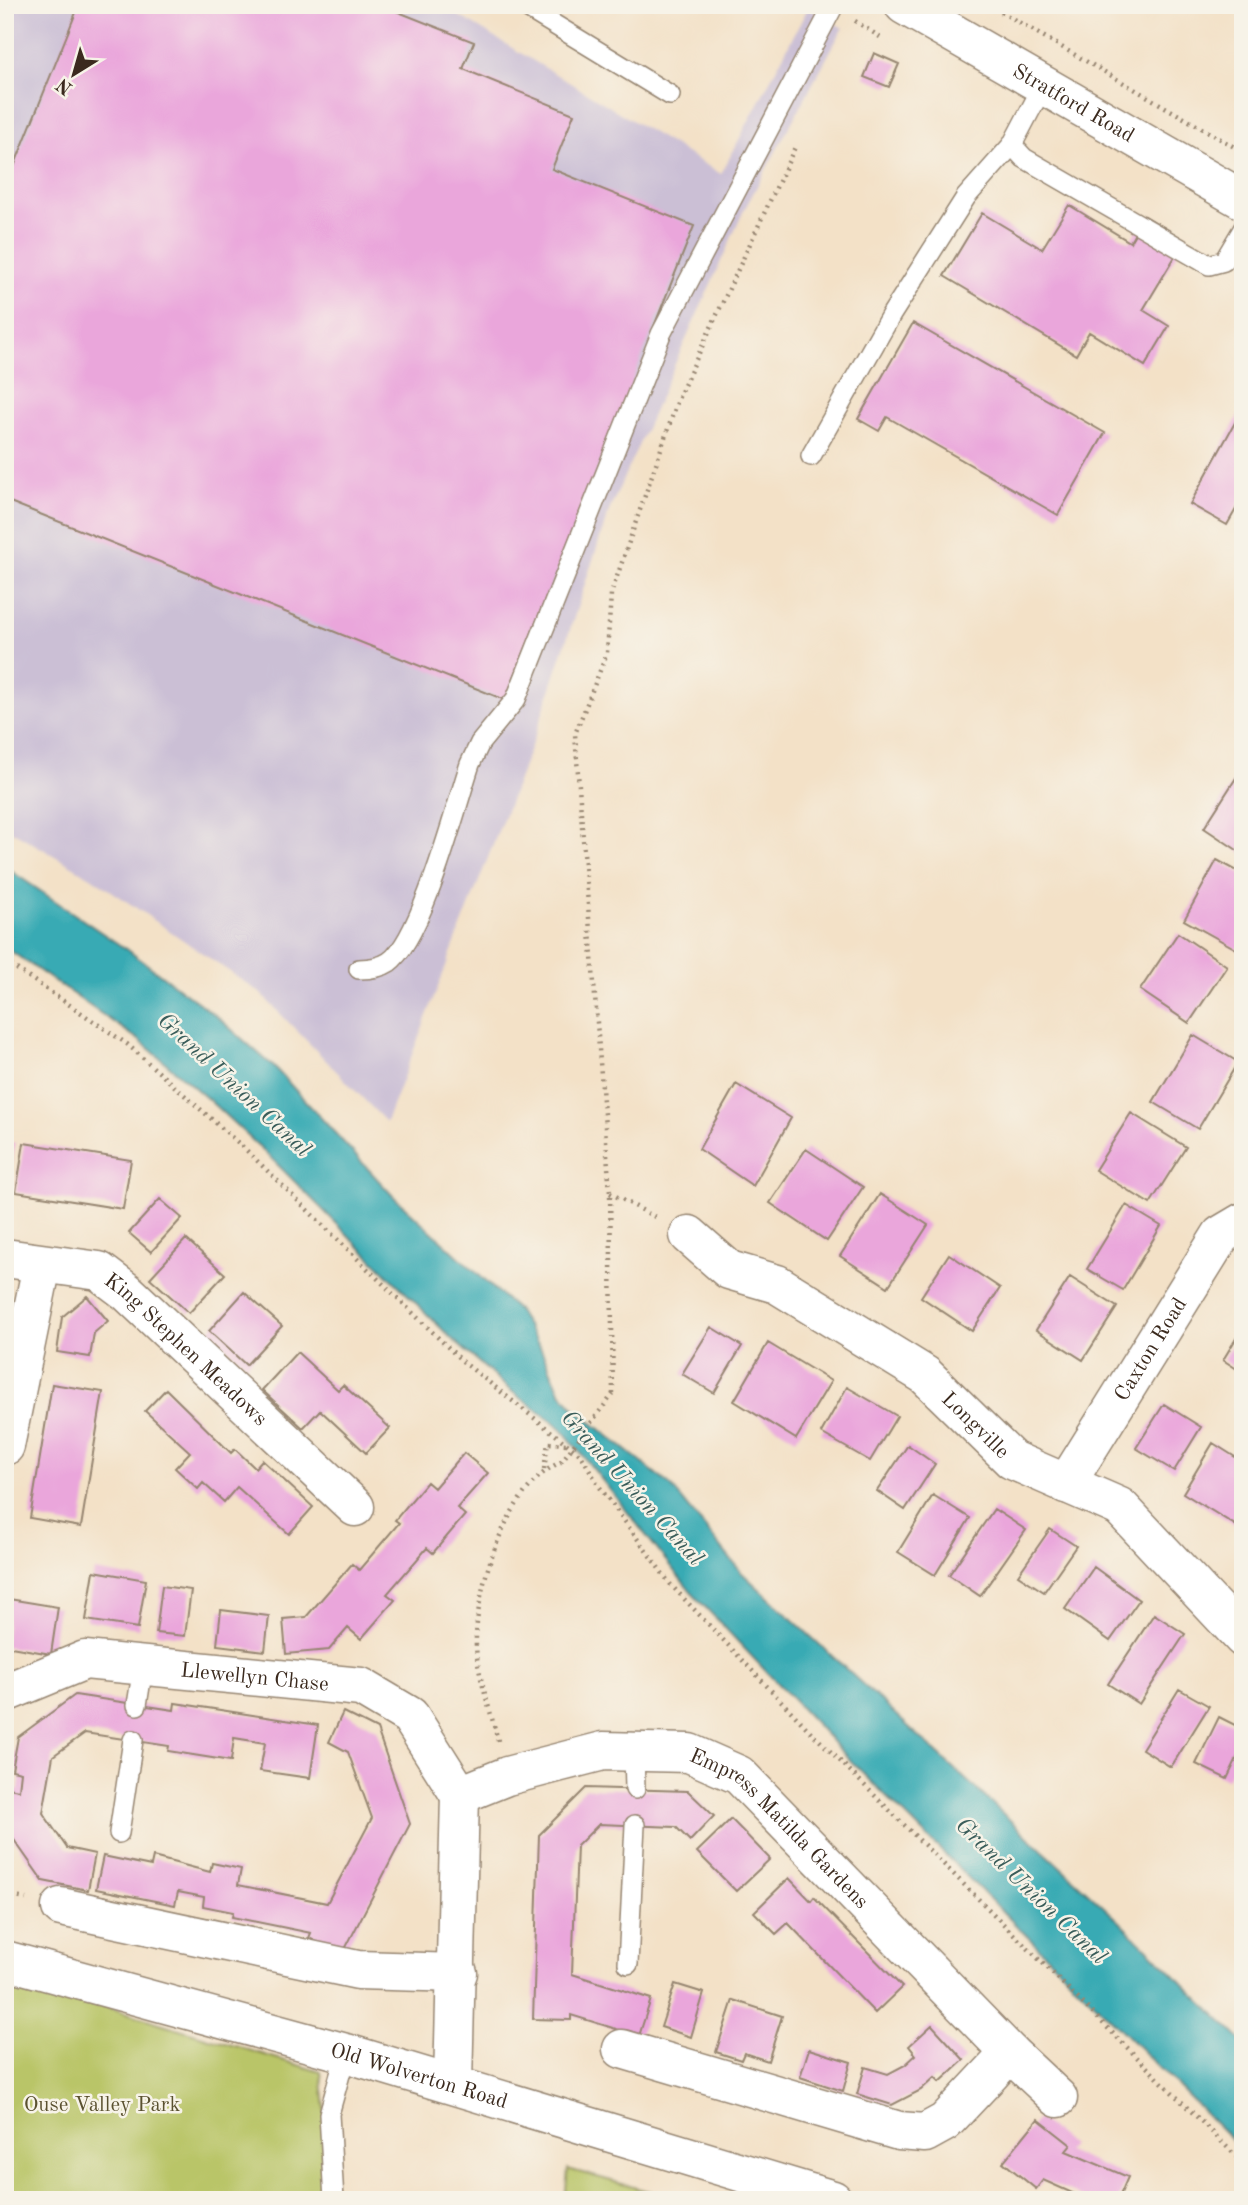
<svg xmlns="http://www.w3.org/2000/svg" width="1248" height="2205" font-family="'Old Standard TT',serif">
	<rect width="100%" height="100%" fill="#f7f3e8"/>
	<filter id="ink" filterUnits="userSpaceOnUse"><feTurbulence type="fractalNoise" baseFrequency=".0143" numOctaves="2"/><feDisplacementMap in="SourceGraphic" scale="14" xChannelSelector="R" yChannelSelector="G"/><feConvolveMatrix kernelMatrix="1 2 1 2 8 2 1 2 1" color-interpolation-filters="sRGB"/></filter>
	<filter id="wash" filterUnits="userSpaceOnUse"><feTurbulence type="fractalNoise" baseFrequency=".00686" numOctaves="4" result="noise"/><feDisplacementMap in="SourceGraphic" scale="28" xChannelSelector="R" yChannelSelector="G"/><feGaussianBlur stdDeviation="1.57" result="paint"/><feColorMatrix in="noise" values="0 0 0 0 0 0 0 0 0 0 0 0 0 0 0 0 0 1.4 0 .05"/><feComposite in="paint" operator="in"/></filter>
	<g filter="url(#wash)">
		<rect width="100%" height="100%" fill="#f3e1c7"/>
		<path fill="#cbbfd5" d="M5 5H441L721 174 808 8 843 28 744 210 609 511 536 733 386 1122 259 992 91 877 5 827Z"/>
		<path fill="#b9c567" stroke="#7a7842" stroke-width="2" d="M5 1976 321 2072 335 2200H5Z
			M568 2169 680 2200H565Z"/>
		<path fill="#39aab4" stroke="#3a6a69" stroke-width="2" d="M5 867 133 954 215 1015 274 1067 393 1196 518 1311 541 1349 560 1391 576 1410 671 1486 741 1572 1118 1920 1243 2042V2151L846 1756 691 1592 560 1427 510 1390 451 1338 264 1151 209 1100 139 1040 5 947Z"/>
		<g id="blocks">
			<path fill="#eaa6db" d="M79 5H381L474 42 463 69 574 114 552 169 694 226 505 700 5 500V189Z
				M874 53 899 64 889 87 864 77Z
				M1069 205 1130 242 1145 216 1185 240 1143 310 1169 326 1145 366 1089 332 1076 355 944 276 982 213 1042 249Z
				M913 323 1105 433 1058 515 887 417 879 431 858 419Z
				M1243 408V497L1227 525 1190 504Z
				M1236 778 1243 783V854L1204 828Z
				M1217 860 1243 874V941L1238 950 1184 920Z
				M1178 933 1227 966 1189 1023 1140 990Z
				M1193 1035 1238 1062 1198 1129 1153 1102Z
				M736 1084 791 1118 753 1186 699 1149Z
				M1131 1113 1186 1147 1150 1204 1095 1170Z
				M5 1141 15 1143 8 1190H5Z
				M24 1143 131 1160 123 1209 16 1192Z
				M806 1149 863 1187 827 1241 770 1203Z
				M880 1194 928 1225 888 1287 840 1256Z
				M160 1199 182 1218 151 1252 129 1233Z
				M1126 1205 1161 1226 1123 1290 1087 1269Z
				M186 1239 225 1274 189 1313 150 1278Z
				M949 1254 1000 1288 972 1331 921 1297Z
				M1070 1277 1117 1307 1083 1360 1036 1330Z
				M244 1292 282 1326 246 1365 209 1331Z
				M87 1296 108 1321 94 1333 90 1357 57 1352 62 1317Z
				M711 1327 742 1346 714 1393 682 1374Z
				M1243 1327V1373L1223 1360Z
				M768 1343 831 1381 796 1439 734 1401Z
				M297 1352 338 1390 343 1385 390 1428 366 1453 320 1410 303 1428 262 1390Z
				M52 1384 103 1392 81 1527 30 1518Z
				M847 1387 897 1416 870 1461 821 1433Z
				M166 1389 231 1453 235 1449 255 1468 262 1460 313 1507 289 1534 237 1487 224 1502 203 1483 198 1489 175 1468 190 1452 145 1411Z
				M1164 1404 1201 1427 1174 1471 1136 1448Z
				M1213 1443 1243 1462V1523L1240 1528 1183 1493Z
				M908 1445 935 1464 905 1510 877 1491Z
				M464 1453 488 1473 457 1508 465 1515 433 1553 427 1548 387 1594 395 1600 361 1639 348 1628 329 1650 286 1654 283 1619 306 1617 352 1564 359 1570 399 1523 395 1520 427 1482 434 1488Z
				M933 1495 970 1518 935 1575 898 1552Z
				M994 1509 1026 1530 980 1596 949 1575Z
				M1050 1529 1076 1546 1044 1592 1018 1575Z
				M1094 1567 1139 1600 1110 1641 1065 1609Z
				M94 1571 146 1580 138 1628 86 1620Z
				M162 1586 191 1590 185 1636 156 1633Z
				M9 1599 58 1607 51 1654 5 1646Z
				M221 1610 269 1616 265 1651 217 1645Z
				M1154 1614 1185 1634 1139 1704 1108 1684Z
				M1179 1689 1209 1706 1171 1767 1142 1749Z
				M75 1695 174 1710 175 1703 318 1725 310 1778 260 1771 265 1743 234 1738 231 1761 168 1751 169 1746 85 1733 53 1756 43 1813 67 1848 95 1854 88 1890 43 1881 5 1827V1801L8 1788 19 1790 21 1772 12 1770 18 1737Z
				M343 1712 377 1729 410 1824 342 1955 309 1938 311 1933 232 1917 233 1912 203 1906 204 1897 178 1892 175 1905 96 1889 103 1856 151 1866 153 1857 210 1872 212 1863 241 1869 238 1885 327 1903 372 1818 348 1752 329 1742Z
				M1219 1717 1243 1729V1746L1227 1779 1196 1764Z
				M586 1788 688 1791 714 1816 690 1841 676 1827 599 1824 577 1846 572 1974 651 1999 639 2036 571 2015V2020L533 2019 539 1835Z
				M731 1819 770 1859 736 1891 697 1852Z
				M789 1878 811 1901 814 1897 902 1987 875 2013 788 1923 776 1934 754 1912Z
				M675 1984 704 1993 691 2037 661 2027Z
				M733 2000 782 2016 768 2061 744 2053 741 2060 716 2052Z
				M932 2025 964 2060 940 2082 935 2077 921 2090 892 2105 857 2094 865 2067 888 2074 905 2065 916 2055 909 2046Z
				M809 2049 851 2062 843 2091 800 2077Z
				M1038 2119 1071 2145 1066 2151 1128 2177 1118 2200H1088L1043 2180 1036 2189 1003 2162Z"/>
		</g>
	</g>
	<g filter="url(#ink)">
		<use href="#blocks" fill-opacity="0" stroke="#978672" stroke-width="2"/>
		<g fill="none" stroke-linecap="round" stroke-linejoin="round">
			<defs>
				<path id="service" d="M522 5 670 95
					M1044 84 1012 145 1024 158 1209 265 1224 261 1243 229
					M811 456 891 315 966 197 1012 145
					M359 969C369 969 380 968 389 962 422 939 456 806 470 764L480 743 516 699 661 334 834 5
					M137 1705 143 1667
					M634 1751 635 1789
					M119 1833 133 1740
					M628 1964 635 1825
					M334 2200 329 2114 346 2053"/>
				<g id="minor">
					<path id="s1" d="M689 1235 729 1270 777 1284 925 1375 1012 1460 1120 1507 1243 1638"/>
					<path id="s2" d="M5 1258 99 1271 127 1292 355 1507"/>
					<path d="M5 1446 42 1265"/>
					<path id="s3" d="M1066 1484 1221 1235 1243 1222"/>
					<path id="s4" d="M5 1693 85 1660 361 1687 410 1716 460 1795"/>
					<path d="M61 1907 358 1970 458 1973"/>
					<path d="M622 2049 899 2131 925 2133 945 2122 1010 2053"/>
					<path id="s5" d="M453 2084 460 1795 507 1776 603 1751 689 1753 739 1775 1010 2053 1058 2098"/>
				</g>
				<g id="tertiary">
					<path id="s6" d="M904 5 1243 200"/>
					<path id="s7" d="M5 1960 346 2053 833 2200"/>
				</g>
			</defs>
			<use href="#service" stroke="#978672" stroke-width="22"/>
			<use href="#minor" stroke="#978672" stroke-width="41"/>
			<use href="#tertiary" stroke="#978672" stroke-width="41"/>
			<path stroke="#978672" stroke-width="4.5" stroke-dasharray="2 5" stroke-linecap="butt" d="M989 5 1243 152
				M855 21 880 37
				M5 961 127 1044 243 1147 462 1361 581 1455 599 1486 671 1585 803 1724 1243 2163
				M610 1193 657 1218
				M613 1394 610 1193 575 734 607 653 611 594 680 394 796 145
				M544 1469 548 1443 566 1444
				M498 1741C491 1711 478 1678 476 1647 474 1591 506 1486 561 1462
				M5 1895 26 1899"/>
			<use href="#service" stroke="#fff" stroke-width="19"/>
			<use href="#minor" stroke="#fff" stroke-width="38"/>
			<use href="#tertiary" stroke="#fff" stroke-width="38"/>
			<path stroke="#978672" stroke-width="4.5" stroke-dasharray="2 5" stroke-linecap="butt" d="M561 1462 613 1394"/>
		</g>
	</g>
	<g text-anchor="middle" stroke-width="5" stroke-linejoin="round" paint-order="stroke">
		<g font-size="21" fill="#3b2a1e" stroke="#f7f3e8">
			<text dy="7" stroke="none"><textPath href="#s6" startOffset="196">Stratford Road</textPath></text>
			<text dy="7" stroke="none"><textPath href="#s3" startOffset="159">Caxton Road</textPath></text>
			<text dy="7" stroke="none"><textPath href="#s2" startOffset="212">King Stephen Meadows</textPath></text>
			<text dy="7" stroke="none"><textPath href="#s1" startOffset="348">Longville</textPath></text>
			<text dy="7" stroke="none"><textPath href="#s4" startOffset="257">Llewellyn Chase</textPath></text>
			<text dy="7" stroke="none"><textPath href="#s5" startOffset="644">Empress Matilda Gardens</textPath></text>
			<text dy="7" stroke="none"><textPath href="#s7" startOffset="430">Old Wolverton Road</textPath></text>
		</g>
		<g font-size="21" fill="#5a5130" stroke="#f7f3e8">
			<text x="102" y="2111">Ouse Valley Park</text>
		</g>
		<g font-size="23" font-style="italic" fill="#3a5d5a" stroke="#f7f3e8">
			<text transform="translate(235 1084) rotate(43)" y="8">Grand Union Canal</text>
			<text transform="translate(633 1487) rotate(48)" y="8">Grand Union Canal</text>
			<text transform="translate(1032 1890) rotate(44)" y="8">Grand Union Canal</text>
		</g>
	</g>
	<rect width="1248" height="2205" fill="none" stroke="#f7f3e8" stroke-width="28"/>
	<g transform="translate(74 74) rotate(217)" stroke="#f7f3e8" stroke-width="5" paint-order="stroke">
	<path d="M0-5L12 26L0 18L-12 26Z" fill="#3b2a1e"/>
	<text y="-10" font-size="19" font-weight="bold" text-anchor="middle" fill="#3b2a1e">N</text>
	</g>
</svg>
